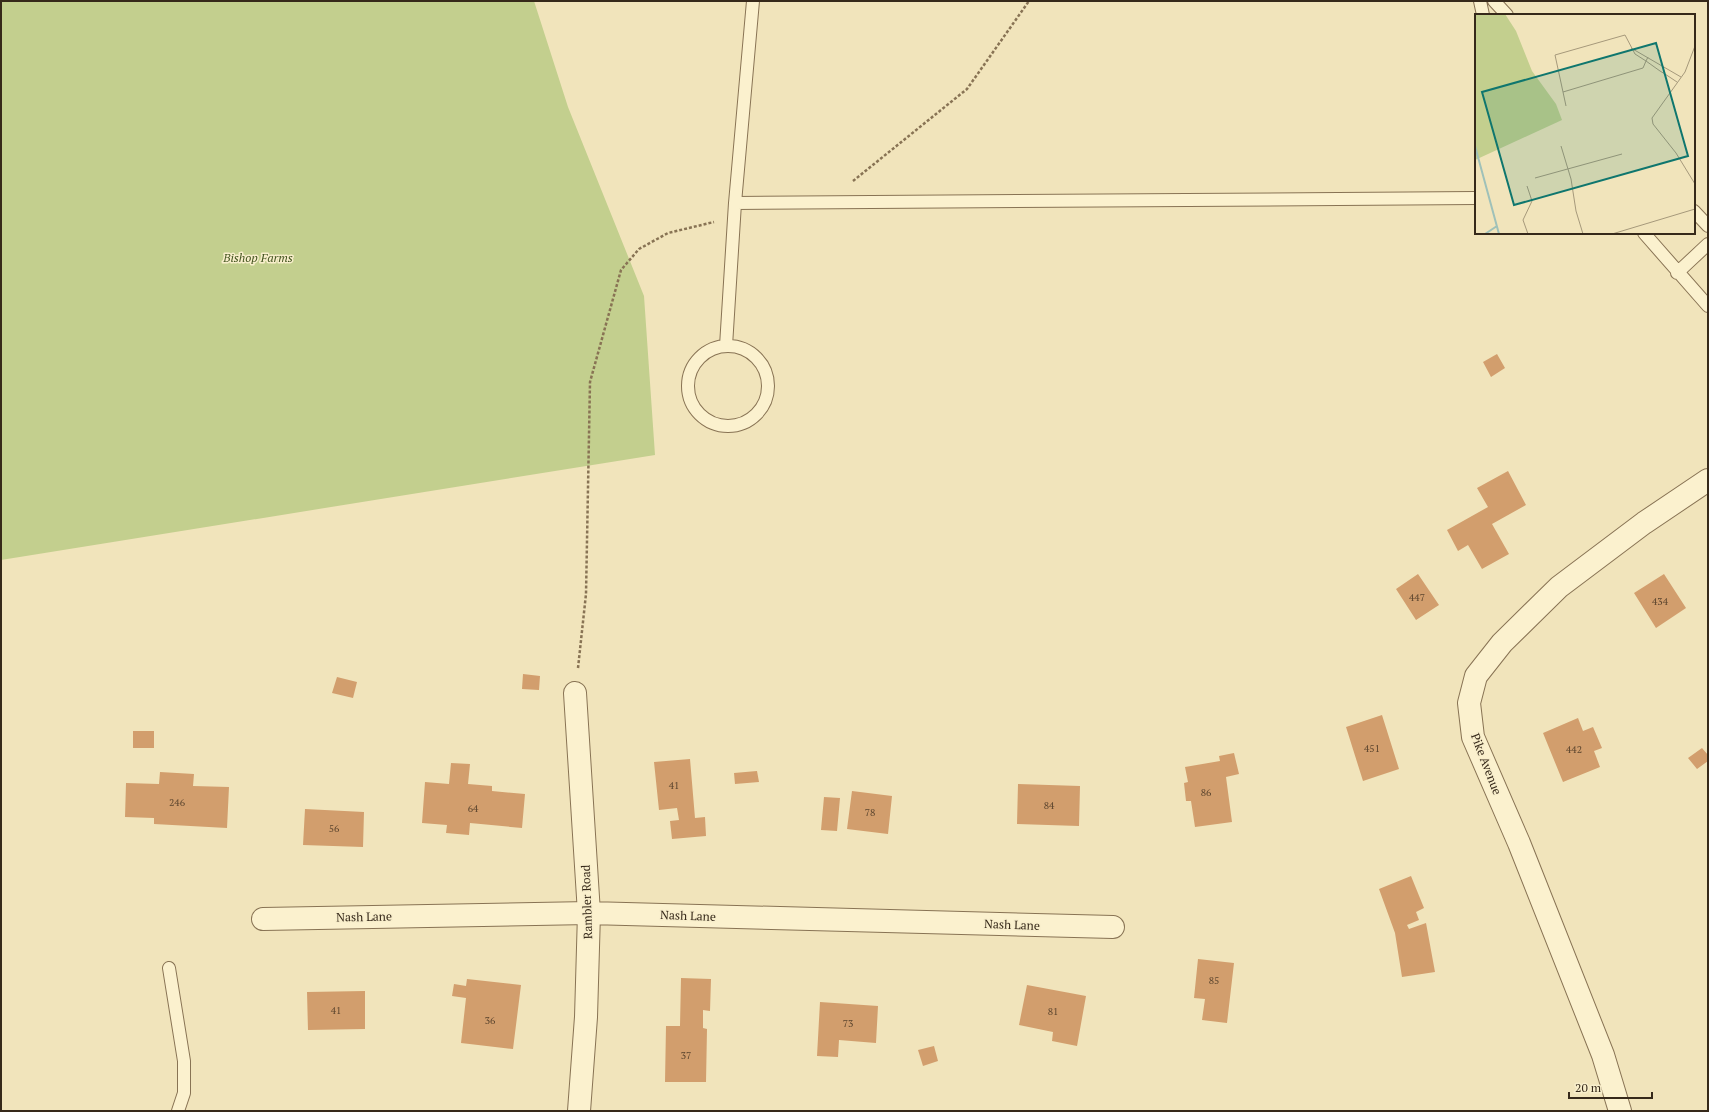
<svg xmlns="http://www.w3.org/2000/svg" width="1709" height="1112" font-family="'PT Serif',serif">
	<rect width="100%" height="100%" fill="#f1e4bb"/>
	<path fill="#c3cf8e" d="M1 1H534L568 107 644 296 655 455 1 560Z"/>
	<path fill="#d29e6d" d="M1497 354 1505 368 1491 377 1483 362Z
		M1508 471 1526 505 1492 524 1509 554 1482 569 1468 545 1458 551 1447 530 1488 507 1477 488Z
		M1418 574 1439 605 1416 620 1396 589Z
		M1664 574 1686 608 1656 628 1634 593Z
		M523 674 540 676 539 690 522 689Z
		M337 677 357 682 353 698 332 693Z
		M1382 715 1399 769 1363 781 1346 727Z
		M1578 718 1583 731 1593 727 1602 748 1594 751 1600 767 1563 782 1543 733Z
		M133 731H154V748H133Z
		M1702 748 1708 755V761L1697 769 1688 758Z
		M1234 753 1239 774 1226 777 1232 822 1195 827 1191 801H1186L1184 783 1188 782 1185 767 1220 761 1219 756Z
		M690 759 695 818 705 817 706 836 672 839 670 821 679 820 677 808 659 810 654 762Z
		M451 763 470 764 468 784 492 786V791L525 794 522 828 470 823 469 835 446 833 447 825 422 823 425 782 449 784Z
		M757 771 759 782 735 784 734 773Z
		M160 772 194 774 193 786 229 787 227 828 154 824V818L125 817 126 783 159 784Z
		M1018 784 1080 786 1079 826 1017 824Z
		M852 791 892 796 888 834 847 829Z
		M824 797 840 798 837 831 821 830Z
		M305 809 364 812 363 847 303 845Z
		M1411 876 1424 908 1416 912 1419 920 1407 925 1409 929 1426 923 1435 972 1402 977 1395 933 1379 889Z
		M1198 959 1234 963 1227 1023 1202 1020 1205 999 1194 998Z
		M681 978 711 979 710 1011 703 1010V1028L707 1029 706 1082H665L666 1026H680Z
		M467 979 521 985 513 1049 461 1043 466 998 452 996 454 984 466 986Z
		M1027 985 1086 996 1077 1046 1052 1041 1053 1032 1019 1025Z
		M365 991V1029L308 1030 307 992Z
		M820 1002 878 1006 876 1043 839 1040 838 1057 817 1056Z
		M934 1046 938 1061 923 1066 918 1050Z"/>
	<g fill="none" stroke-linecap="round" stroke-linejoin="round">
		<defs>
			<path id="service" d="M753 1 735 203 1476 198
				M1480 1 1483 15
				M1494 1 1507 15
				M1694 211 1708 226
				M1644 233 1708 306
				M1677 273 1708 244
				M726 346 735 203
				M688 386a40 40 0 1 1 80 0a40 40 0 1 1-80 0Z
				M169 968 184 1061V1093L178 1111"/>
			<path id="minor" d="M575 693 589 913 586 1017 579 1111
				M263 919 589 913 1113 927"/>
			<path id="tertiary" d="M1620 1111 1603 1055 1519 843 1473 737 1469 703 1476 676 1502 643 1559 587 1644 523 1708 480"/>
		</defs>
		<use href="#service" stroke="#887354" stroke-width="14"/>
		<use href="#minor" stroke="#887354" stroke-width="24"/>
		<use href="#tertiary" stroke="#887354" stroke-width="24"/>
		<path stroke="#887354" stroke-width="2.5" stroke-dasharray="3 2" stroke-linecap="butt" d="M853 181 967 89 1029 1
			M578 668 586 594 590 382 621 270 639 249 668 233 714 222"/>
		<use href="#service" stroke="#fbf1ce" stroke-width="12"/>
		<use href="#minor" stroke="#fbf1ce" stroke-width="22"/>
		<use href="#tertiary" stroke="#fbf1ce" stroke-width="22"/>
	</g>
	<g text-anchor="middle" stroke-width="3" stroke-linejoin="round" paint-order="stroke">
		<g font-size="10" fill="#5d462f">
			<text x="1417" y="601">447</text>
			<text x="1660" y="605">434</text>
			<text x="1372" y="752">451</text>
			<text x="1574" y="753">442</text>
			<text x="674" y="789">41</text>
			<text x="1206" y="796">86</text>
			<text x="177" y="806">246</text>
			<text x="1049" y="809">84</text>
			<text x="473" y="812">64</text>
			<text x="870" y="816">78</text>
			<text x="334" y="832">56</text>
			<text x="1214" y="984">85</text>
			<text x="336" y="1014">41</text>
			<text x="1053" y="1015">81</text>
			<text x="490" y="1024">36</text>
			<text x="848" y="1027">73</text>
			<text x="686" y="1059">37</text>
		</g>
		<g font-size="12" font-style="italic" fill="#43541f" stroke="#f8eecb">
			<text x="258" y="262">Bishop Farms</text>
		</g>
		<g font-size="12" fill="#36291a" stroke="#f8eecb">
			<text transform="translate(1486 764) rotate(69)" y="4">Pike Avenue</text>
			<text transform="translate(587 902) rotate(-92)" y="4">Rambler Road</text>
			<text transform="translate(688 916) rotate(2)" y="4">Nash Lane</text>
			<text transform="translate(364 917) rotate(-1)" y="4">Nash Lane</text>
			<text transform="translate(1012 925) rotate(2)" y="4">Nash Lane</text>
		</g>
	</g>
	<g transform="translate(1475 14)">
		<rect width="220" height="220" fill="#f1e4bb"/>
		<path d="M0 0H30L41 17 57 57 81 90 87 106 0 146Z" fill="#c3cf8e"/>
		<path fill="none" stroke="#9fc1b9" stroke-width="2" d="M0 132 24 220M10 220 22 212"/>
		<path fill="none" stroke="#a6997b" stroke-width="1" d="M220 32 210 58 177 104 178 110 201 139 220 170M156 34 206 63M173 43 171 47 168 54 88 78 80 41 150 21 160 40 171 47 185 57 190 60 202 68M88 78 91 92M86 132 96 165 101 197 108 220M60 164 147 140M52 172 57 187 48 206 53 220M137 220 220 195"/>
		<path fill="#0f766e" fill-opacity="0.15" stroke="#0f766e" stroke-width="2" d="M181 29 213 142 39 191 7 78Z"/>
		<rect width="220" height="220" fill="none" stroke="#36291a" stroke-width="2"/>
	</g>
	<rect width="1709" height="1112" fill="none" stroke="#36291a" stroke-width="4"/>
	<path d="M1569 1092v6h83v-6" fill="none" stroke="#36291a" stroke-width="2"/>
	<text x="1575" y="1092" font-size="12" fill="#36291a" stroke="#f8eecb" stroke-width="3" paint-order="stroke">20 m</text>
</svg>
